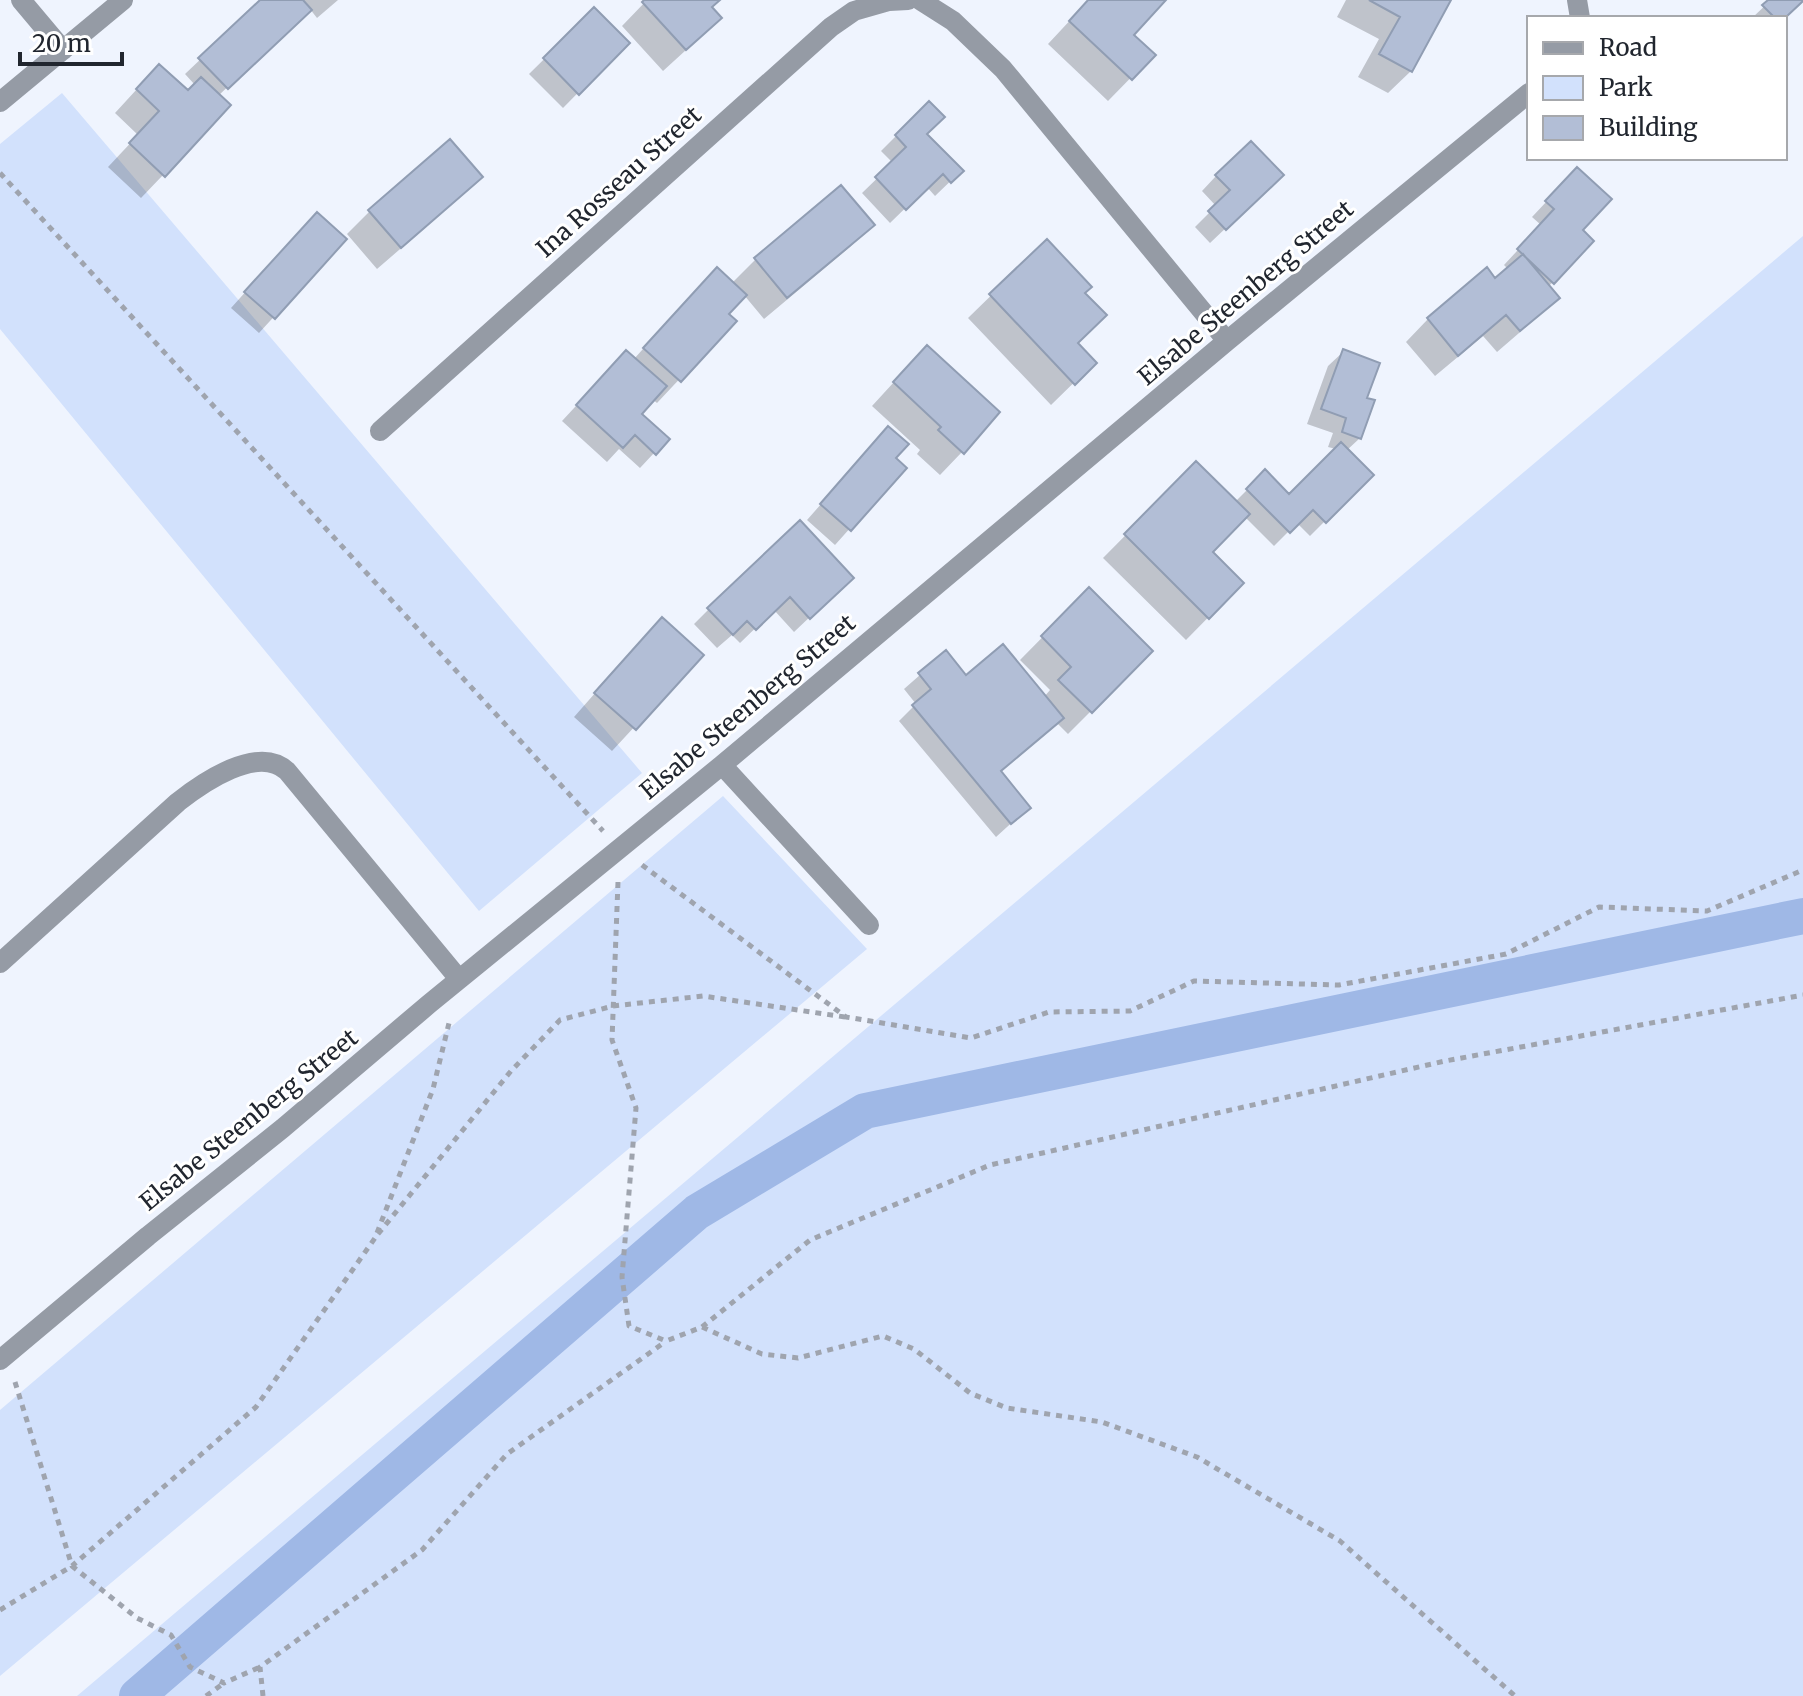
<svg xmlns="http://www.w3.org/2000/svg" width="1803" height="1696" font-family="Merriweather,serif">
	<rect width="100%" height="100%" fill="#eff4fe"/>
	<path fill="#d2e1fc" d="M62 93 642 773 479 911 0 329V144Z
		M1803 236V1696H77Z
		M723 796 867 949 0 1676V1410Z"/>
	<path fill="#0003" d="M263 0H338L317 18 310 9 218 96 163 175 141 198 108 167 138 135 115 113 137 89 188 93 195 85 185 74Z
		M647 0H719L710 8 697 40 663 71 622 26Z
		M1089 0H1164L1131 35 1153 55 1108 101 1048 44Z
		M1346 0H1449L1411 71 1388 93 1358 77 1379 39 1337 17Z
		M1771 0H1802L1783 18H1752Z
		M594 10 627 43 563 108 529 74Z
		M929 103 925 134 961 171 935 196 927 187 890 223 862 193 893 163 881 151Z
		M450 142 480 177 458 199 377 269 347 234 369 212Z
		M1216 176 1266 190 1210 243 1195 227 1216 206 1202 191Z
		M1563 184 1580 231 1592 241 1548 287 1557 298 1534 320 1497 352 1483 336 1435 376 1406 342 1428 319 1495 280 1508 269 1504 265 1541 225 1532 217Z
		M872 225 850 247 764 319 744 295 726 314 734 321 657 403 652 399 639 414 654 453 640 468 619 449 607 462 562 421 612 367 634 359 694 292 732 283 756 259Z
		M302 229 344 240 259 333 231 308Z
		M1046 242 1083 293 1075 344 1094 363 1051 405 968 318Z
		M1343 352 1365 399 1360 438 1346 451 1371 475 1310 536 1297 523 1274 546 1245 517 1210 552 1242 583 1186 640 1103 558 1196 464 1235 502 1265 472 1289 497 1336 449 1328 447 1333 433 1307 424 1328 366Z
		M905 370 984 429 940 475 917 454 920 450 872 406Z
		M874 444 904 468 835 545 807 520Z
		M851 578 794 632 774 610 740 643 732 635 717 648 694 624 709 609Z
		M1089 590 1151 651 1068 734 1057 723 999 772 1028 808 996 837 899 721 916 704 904 689 945 653 966 677 1044 697 1050 690 1020 660Z
		M640 642 701 655 612 751 574 717Z"/>
	<g fill="none" stroke-linecap="round" stroke-linejoin="round">
		<path stroke="#9fb8e6" stroke-width="36" d="M137 1696 697 1212 865 1111 1803 916"/>
	</g>
	<path fill="#b2bed6" stroke="#909db3" stroke-width="2" d="M260 0H303L312 10 228 89 198 58Z
		M644 0H720L712 7 722 18 686 50 642 2Z
		M1088 0H1166L1134 35 1156 55 1132 80 1069 21Z
		M1369 0H1451L1412 72 1379 54 1400 17Z
		M1768 0H1803V1L1785 18H1775L1762 5Z
		M594 7 630 43 579 95 543 58Z
		M159 64 188 90 201 77 231 105 165 177 129 143 159 111 136 89Z
		M929 101 945 117 927 134 964 171 951 183 943 174 906 210 875 177 906 147 895 135Z
		M450 139 483 177 401 248 368 210Z
		M1251 141 1284 175 1226 230 1208 211 1230 190 1215 175Z
		M1577 167 1612 199 1583 230 1594 241 1554 284 1517 249 1554 209 1545 201Z
		M841 185 875 225 787 298 754 258Z
		M317 212 347 239 275 319 244 292Z
		M1047 239 1092 287 1085 293 1107 315 1078 343 1097 363 1075 385 989 294Z
		M1523 254 1560 298 1520 331 1506 315 1458 356 1427 318 1487 267 1495 278Z
		M717 267 747 295 729 314 737 321 681 382 643 348Z
		M927 345 1000 412 964 454 938 430 941 427 893 382Z
		M1343 349 1380 363 1367 398 1375 400 1361 439 1342 432 1346 418 1321 409Z
		M626 350 667 386 642 414 670 439 656 455 635 435 623 448 576 405Z
		M888 426 909 444 896 458 907 468 851 531 820 504Z
		M1341 442 1374 475 1326 523 1313 510 1290 533 1246 489 1265 469 1289 494Z
		M1196 461 1250 514 1213 552 1244 583 1209 619 1124 534Z
		M800 520 854 578 810 619 790 597 756 630 747 621 733 635 707 608Z
		M1089 587 1153 651 1092 713 1058 680 1071 667 1041 636Z
		M662 617 704 655 636 730 594 693Z
		M1003 644 1064 718 1001 771 1031 808 1011 824 912 705 931 689 918 673 946 650 966 675Z"/>
	<g fill="none" stroke-linecap="round" stroke-linejoin="round">
		<path stroke="#9fa4ae" stroke-width="5" stroke-dasharray="6 6" stroke-linecap="butt" d="M0 173 603 831
			M642 865 846 1017 971 1038 1049 1012 1130 1011 1194 981 1339 985 1506 954 1599 907 1707 911 1803 870
			M618 882 612 1040 636 1108 622 1277 629 1326 666 1341 702 1327 762 1354 798 1358 883 1336 914 1349 970 1393 1007 1408 1102 1422 1197 1457 1340 1541 1515 1696
			M378 1234 511 1071 560 1020 613 1006 703 996 845 1017
			M702 1327 810 1240 990 1165 1445 1061 1803 995
			M15 1382 72 1566 256 1407 375 1238 433 1089 449 1023
			M0 1610 72 1566 137 1618 171 1635 190 1667 224 1683 260 1667
			M206 1696 224 1683
			M263 1696 260 1667 422 1550 507 1454 665 1342"/>
		<path stroke="#959ba5" stroke-width="20" d="M21 0 63 50
			M920 0 953 21 1003 69 1227 341
			M1577 0 1580 18
			M0 102 123 0
			M380 431 831 27 854 11 889 1 908 0
			M722 765 869 925
			M0 963 178 802C202 783 258 744 287 771L459 979
			M0 1360 148 1236 283 1128 429 1004 722 765 1227 341 1529 93"/>
	</g>
	<g text-anchor="middle" stroke-width="6" stroke-linejoin="round" paint-order="stroke">
		<g font-size="24" fill="#21262f" stroke="#fff">
			<text transform="translate(619 182) rotate(-42)" y="8">Ina Rosseau Street</text>
			<text transform="translate(1246 293) rotate(-40)" y="8">Elsabe Steenberg Street</text>
			<text transform="translate(748 707) rotate(-40)" y="8">Elsabe Steenberg Street</text>
			<text transform="translate(249 1120) rotate(-39)" y="8">Elsabe Steenberg Street</text>
		</g>
	</g>
	<rect x="1527" y="16" width="260" height="144" fill="#ffffff" stroke="#a6a8ac" stroke-width="2"/>
	<rect x="1543" y="42" width="40" height="12" fill="#959ba5" stroke="#a6a8ac" stroke-width="2"/>
	<text x="1599" y="56" font-size="24" fill="#21262f">Road</text>
	<rect x="1543" y="76" width="40" height="24" fill="#d2e1fc" stroke="#a6a8ac" stroke-width="2"/>
	<text x="1599" y="96" font-size="24" fill="#21262f">Park</text>
	<rect x="1543" y="116" width="40" height="24" fill="#b2bed6" stroke="#a6a8ac" stroke-width="2"/>
	<text x="1599" y="136" font-size="24" fill="#21262f">Building</text>
	<path d="M20 52v12h102v-12" fill="none" stroke="#21262f" stroke-width="4"/>
	<text x="32" y="52" font-size="24" fill="#21262f" stroke="#ffffff" stroke-width="6" paint-order="stroke">20 m</text>
</svg>
